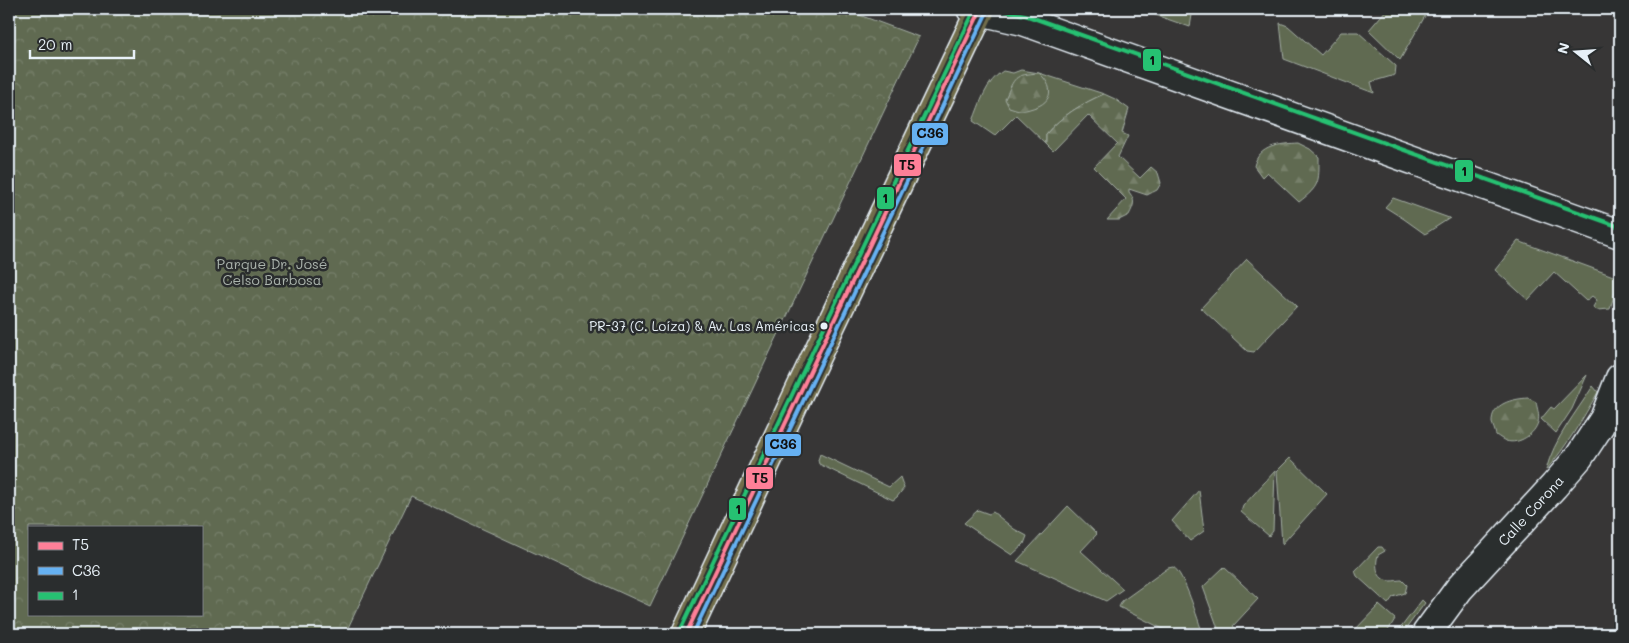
<svg xmlns="http://www.w3.org/2000/svg" width="1629" height="643" font-family="Mali,sans-serif">
	<defs>
		<pattern id="forest-firs" width="22" height="20" patternUnits="userSpaceOnUse" patternTransform="scale(1.25)"><rect width="22" height="20" fill="#606a51"/><path d="M5 1l3.5 6h-7zM16 11l3.5 6h-7z" fill="#77806b"/></pattern>
		<pattern id="park-crowns" width="20" height="18" patternUnits="userSpaceOnUse" patternTransform="scale(1.25)"><rect width="20" height="18" fill="#606a51"/><path d="M2 6a3 3 0 1 1 6 0M12 15a3 3 0 1 1 6 0" fill="none" stroke="#77806b"/></pattern>
	</defs>
	<rect width="100%" height="100%" fill="#373636"/>
	<filter id="ink" filterUnits="userSpaceOnUse"><feTurbulence type="fractalNoise" baseFrequency=".02" numOctaves="2"/><feDisplacementMap in="SourceGraphic" scale="10" xChannelSelector="R" yChannelSelector="G"/><feConvolveMatrix kernelMatrix="1 2 1 2 8 2 1 2 1" color-interpolation-filters="sRGB"/></filter>
	<g filter="url(#ink)">
		<path fill="#606a51" stroke="#a4aea4" d="M1142 9H1193L1190 27 1141 10Z
			M1387 9H1429L1400 60 1369 30Z
			M1280 23 1288 26 1321 55 1341 32H1358L1396 66 1395 75 1371 82 1374 93 1284 59Z
			M1021 70 1039 73 1104 94C1083 103 1061 116 1046 134V144L1016 115 995 136 973 121C980 104 986 81 1003 71L1013 73Z
			M1393 198 1449 218H1450L1425 234 1404 219 1385 207Z
			M1518 241 1616 277 1618 282 1610 309 1597 310 1593 307 1597 300 1592 296 1586 301 1554 272 1528 300 1495 270Z
			M1247 259 1297 306 1254 352 1247 351 1201 308Z
			M1587 375 1572 409 1556 433 1541 419 1551 407 1554 409Z
			M1593 386 1598 392C1582 420 1567 446 1546 470 1554 439 1576 413 1593 386Z
			M820 454 889 487 900 477 904 488 897 497 893 500 819 464 818 460Z
			M1290 458 1327 494 1282 544 1277 471Z
			M1275 471 1273 531 1269 536 1241 512 1243 506Z
			M1199 490 1204 531 1190 541 1172 521Z
			M1068 506 1097 534 1081 551 1123 589 1106 601 1017 561Z
			M978 510 989 514 993 512 1014 529 1027 536 1024 544 1012 555 964 523Z
			M1378 547H1382L1385 551 1378 555C1375 565 1376 580 1390 581 1395 581 1398 580 1402 580L1407 585 1405 593 1393 597 1388 604 1357 576 1355 571Z
			M1173 567C1184 572 1198 621 1203 634H1173L1119 607 1122 601 1168 568Z
			M1224 567 1258 599 1233 626 1242 634H1220L1203 587Z
			M1422 600 1425 603 1402 634H1396Z
			M1379 605 1395 619 1386 634H1351Z"/>
		<path fill="url(#forest-firs)" stroke="#a4aea4" d="M1039 73C1054 86 1054 102 1033 108 1029 109 1025 111 1021 110 1017 110 1013 108 1009 107L1005 99C1015 77 1013 75 1039 73Z
			M1104 94 1115 99 1129 109 1122 133 1128 136 1118 157 1140 178 1151 167 1158 173 1161 183 1157 190 1147 195 1129 189V192C1136 201 1134 205 1129 215L1119 220H1107L1126 199 1094 167 1117 143 1088 115 1053 151 1046 144V134C1061 116 1083 103 1104 94Z
			M1298 143 1310 149 1319 157C1319 182 1320 186 1299 202L1267 172 1262 177 1254 166C1259 145 1280 144 1298 143Z
			M1528 398 1536 402C1537 408 1540 416 1538 422 1535 434 1519 445 1506 441 1503 440 1499 437 1496 435 1495 431 1493 426 1492 423 1491 403 1513 399 1528 398Z"/>
		<path fill="url(#park-crowns)" stroke="#a4aea4" fill-rule="evenodd" d="M9 9H843L919 37 650 606 411 496 345 634H9ZM29 527H201V614H29Z"/>
		<g fill="none" stroke-linecap="round" stroke-linejoin="round">
			<defs>
				<g id="minor">
					<path d="M971 9 1023 21 1620 234"/>
					<path id="s1" d="M1426 634 1459 589 1554 486 1579 457 1604 419 1620 378"/>
				</g>
				<path id="major" d="M686 634 801 388 981 9"/>
			</defs>
			<use href="#minor" stroke="#e8f1f8" stroke-width="31"/>
			<use href="#major" stroke="#e8f1f8" stroke-width="31"/>
			<use href="#minor" stroke="#2a2d2e" stroke-width="28"/>
			<use href="#major" stroke="#716d4b" stroke-width="28"/>
			<defs>
				<path id="bus-1" d="M686 634 981 9"/>
				<path id="bus-2" d="M693 634 987 12"/>
				<path id="bus-3" d="M995 9 1025 15 1620 227
					M680 631 975 9"/>
			</defs>
			<use href="#bus-1" stroke="#2a2d2e" stroke-width="8"/>
			<use href="#bus-2" stroke="#2a2d2e" stroke-width="8"/>
			<use href="#bus-3" stroke="#2a2d2e" stroke-width="8"/>
			<use href="#bus-1" stroke="#ff8098" stroke-width="4"/>
			<use href="#bus-2" stroke="#66b1f2" stroke-width="4"/>
			<use href="#bus-3" stroke="#26c172" stroke-width="4"/>
		</g>
	</g>
	<circle fill="#e8f1f8" stroke="#2a2d2e" stroke-width="2" cx="824" cy="326" r="4.5"/>
	<g text-anchor="middle" stroke-width="5" stroke-linejoin="round" paint-order="stroke">
		<g font-size="13" fill="#e8f1f8" stroke="#2a2d2e" text-anchor="end">
			<text x="815" y="331">PR-37 (C. Loíza) &amp; Av. Las Américas</text>
		</g>
		<g font-size="14" fill="#abb4ad" stroke="#2a2d2e">
			<text x="272" y="269">Parque Dr. José<tspan x="272" dy="16">Celso Barbosa</tspan></text>
		</g>
		<g font-size="14" fill="#e8f1f8" stroke="#2a2d2e">
			<text dy="5" stroke="none"><textPath href="#s1" startOffset="162">Calle Corona</textPath></text>
		</g>
	</g>
	<g stroke="#2a2d2e" stroke-width="2">
		<rect x="1142" y="48" width="20" height="24" rx="5" fill="#26c172"/>
		<rect x="911" y="122" width="38" height="24" rx="5" fill="#66b1f2"/>
		<rect x="893" y="153" width="29" height="24" rx="5" fill="#ff8098"/>
		<rect x="1454" y="159" width="20" height="24" rx="5" fill="#26c172"/>
		<rect x="876" y="186" width="19" height="24" rx="5" fill="#26c172"/>
		<rect x="764" y="433" width="38" height="24" rx="5" fill="#66b1f2"/>
		<rect x="745" y="466" width="29" height="24" rx="5" fill="#ff8098"/>
		<rect x="728" y="497" width="19" height="24" rx="5" fill="#26c172"/>
	</g>
	<g font-size="14" text-anchor="middle" font-weight="bold" fill="#111">
		<text x="1152" y="65">1</text>
		<text x="930" y="138">C36</text>
		<text x="907" y="170">T5</text>
		<text x="1464" y="176">1</text>
		<text x="885" y="203">1</text>
		<text x="783" y="449">C36</text>
		<text x="760" y="483">T5</text>
		<text x="738" y="514">1</text>
	</g>
	<rect width="1629" height="643" fill="none" stroke="#2a2d2e" stroke-width="30"/>
	<rect x="15" y="15" width="1599" height="613" fill="none" stroke="#e8f1f8" stroke-width="2" filter="url(#ink)"/>
	<rect x="28" y="526" width="175" height="90" fill="#2a2d2e" stroke="#767b7f"/>
	<rect x="38" y="542" width="25" height="8" fill="#ff8098" stroke="#767b7f"/>
	<text x="72" y="550" font-size="15" fill="#e8f1f8">T5</text>
	<rect x="38" y="567" width="25" height="8" fill="#66b1f2" stroke="#767b7f"/>
	<text x="72" y="576" font-size="15" fill="#e8f1f8">C36</text>
	<rect x="38" y="592" width="25" height="8" fill="#26c172" stroke="#767b7f"/>
	<text x="72" y="600" font-size="15" fill="#e8f1f8">1</text>
	<g transform="translate(1576 52) rotate(287)" stroke="#2a2d2e" stroke-width="4" paint-order="stroke">
	<path d="M0-4L9 19L0 12L-9 19Z" fill="#e8f1f8"/>
	<text y="-8" font-size="14" font-weight="bold" text-anchor="middle" fill="#e8f1f8">N</text>
	</g>
	<path d="M30 50v8h104v-8" fill="none" stroke="#e8f1f8" stroke-width="2.5"/>
	<text x="38" y="50" font-size="15" fill="#e8f1f8" stroke="#2a2d2e" stroke-width="4" paint-order="stroke">20 m</text>
</svg>
